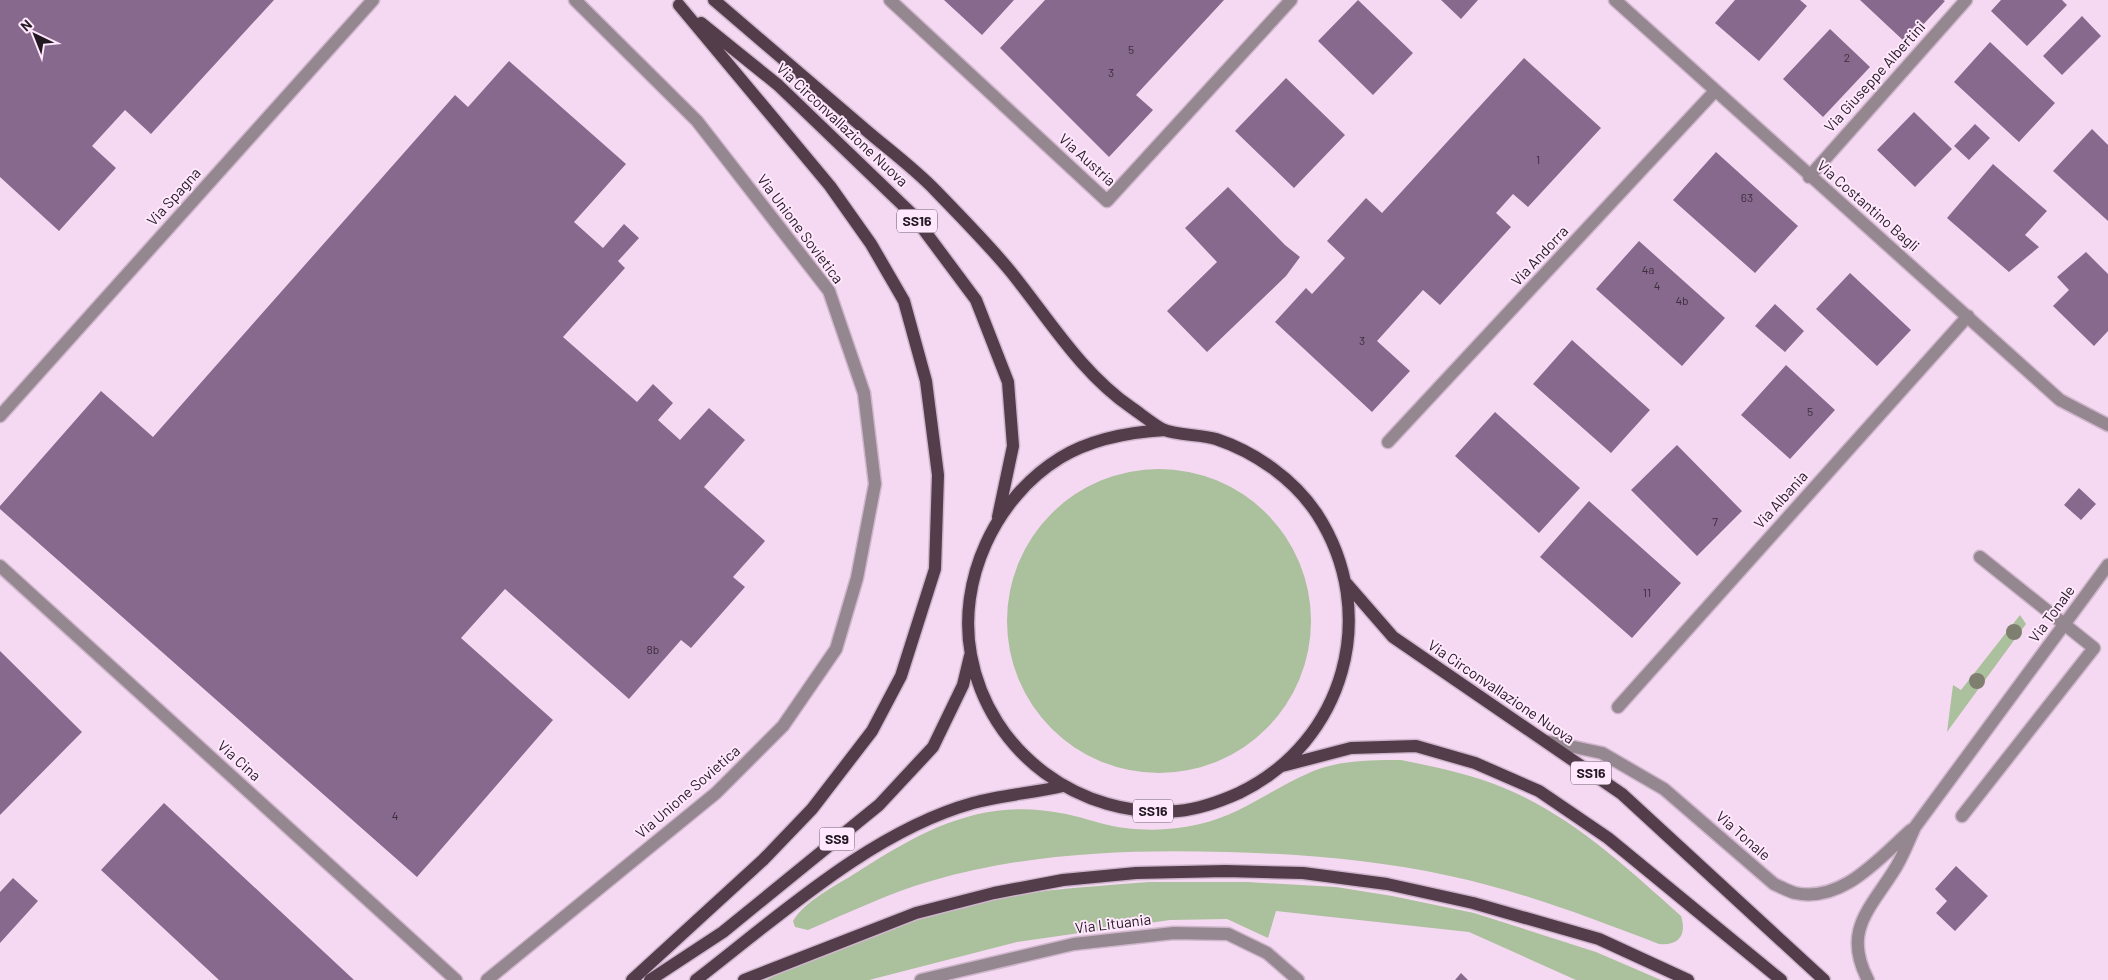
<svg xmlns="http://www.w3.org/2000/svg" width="2108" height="980" font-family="Barlow,sans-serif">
	<rect width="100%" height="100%" fill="#f5d9f2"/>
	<path fill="#abc09c" d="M1007 621a152 152 0 1 1 304 0a152 152 0 1 1-304 0Z
		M2020 615 2026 624 1947 732 1953 685 1961 690Z
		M1401 760C1436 767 1471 774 1504 788 1572 816 1627 868 1681 916 1687 935 1679 946 1659 944 1591 918 1521 891 1450 876 1376 860 1303 854 1227 852 1129 849 1026 853 931 881 889 893 848 913 808 930L795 927 793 921C807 898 840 884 862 869 928 827 986 797 1066 814 1086 818 1105 826 1125 828 1150 831 1175 830 1200 824 1240 815 1272 789 1309 773 1337 760 1371 760 1401 760Z
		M1149 882H1247L1336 887 1392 896 1474 913 1596 952 1661 980H1576L1469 932 1276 911 1268 938 1227 919 1170 920 1017 942 869 980H766C840 944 917 914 998 898 1048 889 1098 886 1149 882Z"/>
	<path fill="#88698e" d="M0 0H274L151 134 125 110 92 146 116 168 59 231 0 177Z
		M944 0H1014L982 35Z
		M1045 0H1224L1136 95 1153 110 1109 157 1000 48Z
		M1358 0 1413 53 1373 95 1318 41Z
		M1441 0H1478L1461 19Z
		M1735 0H1800L1807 6 1759 61 1715 23Z
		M1860 0H1943L1945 1 1906 43Z
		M2001 0H2062L2067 5 2027 46 1991 11Z
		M2082 16 2101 36 2062 75 2043 56Z
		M1830 29 1870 67 1823 117 1783 79Z
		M1990 42 2055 103 2019 142 1954 82Z
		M1524 58 1601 128 1528 207 1513 194 1496 213 1511 227 1440 305 1423 290 1377 341 1410 371 1372 412 1275 322 1306 288 1312 294 1345 258 1327 241 1366 198 1382 213Z
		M509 61 626 164 574 222 603 248 624 224 639 238 618 261 625 268 563 337 637 402 653 384 673 403 658 420 680 440 709 408 745 440 704 487 765 541 733 577 745 587 691 648 681 640 629 699 505 589 461 638 553 720 417 877 0 509V506L101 391 153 437 455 95 468 107Z
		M1286 78 1345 135 1294 188 1235 131Z
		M1914 112 1952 149 1915 187 1877 150Z
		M1975 124 1990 138 1969 160 1954 146Z
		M2092 129 2108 145V221L2053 171Z
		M1716 152 1798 226 1755 273 1673 200Z
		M1993 164 2047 211 2025 235 2039 247 2009 272 1947 218Z
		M1228 187 1285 245 1300 257 1286 276 1207 352 1167 311 1217 262 1185 228Z
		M1639 241 1725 318 1682 366 1596 289Z
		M2086 252 2108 274V331L2094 346 2053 306 2069 290 2057 277Z
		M1850 273 1911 330 1877 366 1816 309Z
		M1775 304 1804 331 1785 352 1755 326Z
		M1572 340 1650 410 1611 453 1533 384Z
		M1786 365 1835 410 1790 459 1741 415Z
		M1495 412 1580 488 1539 533 1455 456Z
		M1677 445 1742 511 1697 556 1631 490Z
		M2079 488 2096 504 2081 520 2064 505Z
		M1589 501 1681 583 1632 638 1540 557Z
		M0 651 82 732 0 815Z
		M164 803 354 980H219L101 870Z
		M1956 866 1988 896 1955 931 1936 913 1947 901 1935 889Z
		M13 878 38 901 0 943V892Z
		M1461 973 1468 980H1455Z"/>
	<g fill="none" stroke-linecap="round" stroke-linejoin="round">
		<defs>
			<path id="service" d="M1962 816 2094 648 1980 557"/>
			<path id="minor" d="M890 0 1107 201 1291 0
				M1615 0 2060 400 2108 425
				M1809 177 1966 0
				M0 416 373 0
				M1388 442 1715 91
				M0 566 456 980
				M1618 707 1968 316
				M487 980 716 793 783 726 836 649 857 578 875 484 864 393 829 291 697 121 575 0
				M921 980 1074 944 1174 933 1228 934 1267 953 1298 980"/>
			<path id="tertiary" d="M1546 741 1602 753 1664 789 1774 884C1781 887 1788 891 1795 893 1843 903 1879 858 1911 830
				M1868 980C1843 932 1868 911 1893 872 1902 859 1908 842 1915 827L2108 565"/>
			<path id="primary" d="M714 0C763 42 811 83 860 125 885 147 913 167 936 191 961 217 988 244 1011 272 1049 319 1081 373 1132 408 1142 415 1152 423 1162 429 1178 436 1199 434 1216 439 1255 452 1294 479 1317 514 1381 613 1345 742 1239 793 1219 802 1199 809 1178 811 1080 819 989 753 971 655 957 581 995 498 1060 458 1091 439 1129 432 1165 430
				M701 23 778 85 912 214 976 300 1008 382 1013 446 998 517
				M1346 583 1393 637 1622 794 1824 980
				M1282 766 1351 748 1416 746 1475 763 1539 791 1608 838 1781 980
				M632 980 763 860 812 809 872 731 901 676 935 569 938 475 926 381 904 301 871 244 830 186 679 5
				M650 980 723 932 879 805 933 747 963 685 970 656
				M696 980C778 917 872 831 973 803 1002 795 1033 793 1063 786
				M744 980 916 913 994 893 1063 880 1136 873 1226 871 1303 873 1387 884 1473 903 1599 939 1688 980"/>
		</defs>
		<use href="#service" stroke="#cfb6cd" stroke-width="15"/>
		<use href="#minor" stroke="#cfb6cd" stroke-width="15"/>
		<use href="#tertiary" stroke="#cfb6cd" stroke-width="15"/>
		<use href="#primary" stroke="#cfb6cd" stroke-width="15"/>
		<use href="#service" stroke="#95878f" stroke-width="12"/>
		<use href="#minor" stroke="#95878f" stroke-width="12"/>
		<use href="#tertiary" stroke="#95878f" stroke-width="12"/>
		<use href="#primary" stroke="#543d4b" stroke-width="12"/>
	</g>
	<g fill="#7f7f70">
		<circle cx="2014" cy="632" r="8"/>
		<circle cx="1977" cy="681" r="8"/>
	</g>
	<g text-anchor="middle" stroke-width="4" stroke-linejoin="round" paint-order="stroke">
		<g font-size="12" fill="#3c2d3d">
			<text x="1131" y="54">5</text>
			<text x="1847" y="62">2</text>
			<text x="1111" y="77">3</text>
			<text x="1538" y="164">1</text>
			<text x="1747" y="202">63</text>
			<text x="1648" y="274">4a</text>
			<text x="1657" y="290">4</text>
			<text x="1682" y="305">4b</text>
			<text x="1362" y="345">3</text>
			<text x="1810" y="416">5</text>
			<text x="1715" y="526">7</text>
			<text x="1647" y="597">11</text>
			<text x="653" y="654">8b</text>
			<text x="395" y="820">4</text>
		</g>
		<g fill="#ffe8fd" stroke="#655764" stroke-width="1">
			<rect x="897" y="209.5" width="40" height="23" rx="4"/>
			<rect x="1571" y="761.5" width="40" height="23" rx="4"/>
			<rect x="1133" y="799.5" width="40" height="23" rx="4"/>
			<rect x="819.5" y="827.5" width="35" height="23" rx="4"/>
		</g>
		<g font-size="14" font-weight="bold" fill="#231922">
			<text x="917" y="226">SS16</text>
			<text x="1591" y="778">SS16</text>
			<text x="1153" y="816">SS16</text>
			<text x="837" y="844">SS9</text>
		</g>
		<g font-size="15" fill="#231922" stroke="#ffe8fd">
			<text transform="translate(1875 77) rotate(-48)" y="5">Via Giuseppe Albertini</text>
			<text transform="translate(842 125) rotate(43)" y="5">Via Circonvallazione Nuova</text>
			<text transform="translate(1087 160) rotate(42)" y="5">Via Austria</text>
			<text transform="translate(174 197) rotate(-48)" y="5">Via Spagna</text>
			<text transform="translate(1868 206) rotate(41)" y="5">Via Costantino Bagli</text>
			<text transform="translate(800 229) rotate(53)" y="5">Via Unione Sovietica</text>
			<text transform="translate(1540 256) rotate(-47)" y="5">Via Andorra</text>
			<text transform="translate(1781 500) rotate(-48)" y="5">Via Albania</text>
			<text transform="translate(2052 614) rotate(-54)" y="5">Via Tonale</text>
			<text transform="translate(1501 692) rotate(34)" y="5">Via Circonvallazione Nuova</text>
			<text transform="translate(239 761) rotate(42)" y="5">Via Cina</text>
			<text transform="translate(688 792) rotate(-41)" y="5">Via Unione Sovietica</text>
			<text transform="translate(1743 836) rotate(41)" y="5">Via Tonale</text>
			<text transform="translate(1113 924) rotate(-7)" y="5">Via Lituania</text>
		</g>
	</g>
	<g transform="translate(35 35) rotate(317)" stroke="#ffe8fd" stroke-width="4" paint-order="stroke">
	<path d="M0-4L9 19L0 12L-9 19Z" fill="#231922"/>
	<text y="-8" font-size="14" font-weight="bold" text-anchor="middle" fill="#231922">N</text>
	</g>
</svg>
